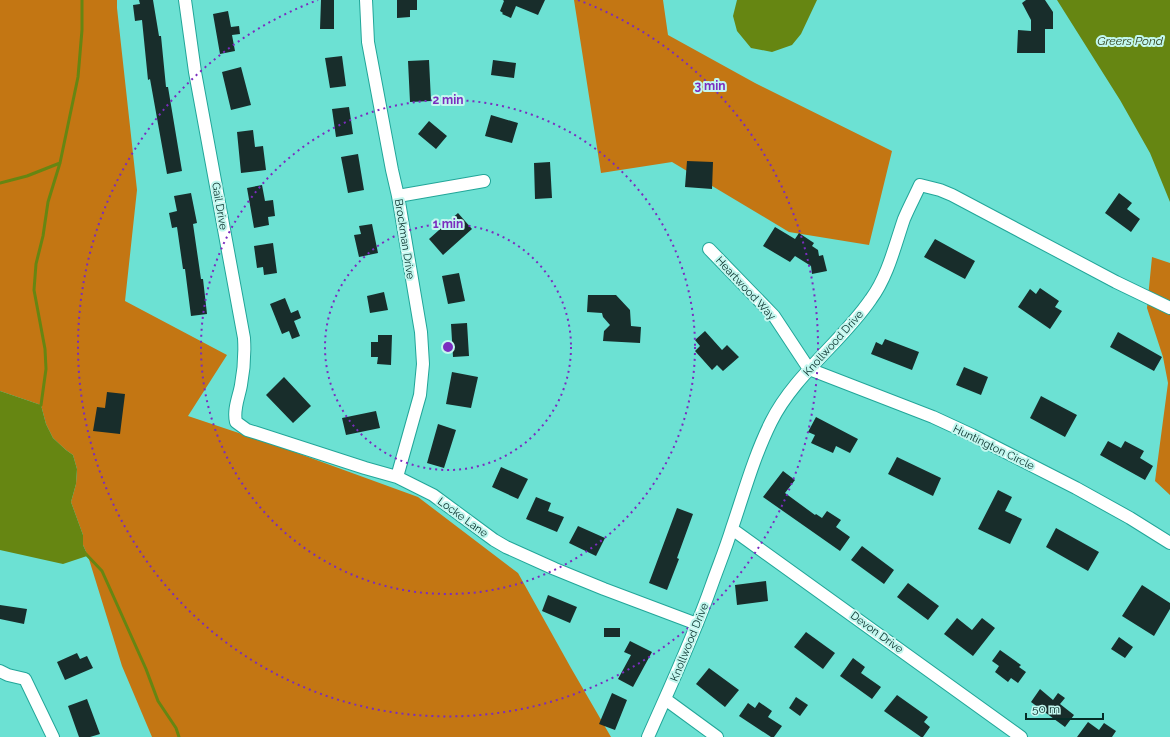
<svg xmlns="http://www.w3.org/2000/svg" width="1170" height="737" font-family="Raleway,sans-serif">
	<rect width="100%" height="100%" fill="#6ce1d3"/>
	<path fill="#c37613" d="M0 0H117V8L137 190 125 301 227 355 188 416 278 446 418 497 518 573 571 668 611 737H152L122 666 88 556 83 545V535L71 502 76 484 77 469 73 455 66 450 53 438 46 424 41 405 0 391Z
		M574 0H663L668 35 755 83 892 151 869 245 789 232 672 162 601 173Z
		M1152 257 1170 263V495L1155 481 1168 383 1163 357 1147 308Z"/>
	<path fill="#668612" d="M737 0H817L801 34 792 45 772 52 751 48 737 31 733 16Z
		M1057 0H1170V202L1150 153 1120 100Z
		M0 391 41 405 46 424 53 438 66 450 73 455 77 469 76 484 71 502 83 535V545L88 556H87L63 564 0 550Z"/>
	<g fill="none" stroke-linecap="round" stroke-linejoin="round">
		<path stroke="#668612" stroke-width="3" d="M0 183 27 176 60 163
			M39 407 41 405 46 369 45 349 34 290 36 264 43 236 48 202 60 163 78 77 82 30V0
			M85 553 102 571 146 669 158 701 176 728 179 737"/>
	</g>
	<path fill="#182d2b" d="M139 0H153L159 36H161L166 87H168L182 171 167 174 150 79 148 80 142 20 135 21 133 5 140 4Z
		M321 0H334V29H320Z
		M397 0H417V10H410V17L397 18Z
		M503 0H545L538 15 516 6 511 18 502 14 503 13 500 11 504 1Z
		M1026 0H1045L1053 12V29H1045V53H1017L1018 30 1031 31V20L1022 3Z
		M228 11 231 27 239 26 240 34 232 35 235 51 220 54 213 14Z
		M342 56 346 86 330 88 325 58Z
		M429 60 431 101 410 102 408 61Z
		M493 60 516 63 514 78 491 75Z
		M241 67 251 105 231 110 222 72Z
		M349 107 353 134 336 137 332 109Z
		M491 115 518 123 512 143 485 136Z
		M429 121 447 136 436 149 418 134Z
		M253 130 255 147 263 146 266 170 241 173 237 132Z
		M358 154 364 190 348 193 341 157Z
		M687 161 713 162 712 189 685 187Z
		M550 162 552 198 535 199 534 163Z
		M262 185 265 201 273 200 275 216 268 217 269 225 254 228 247 188Z
		M191 193 197 223 193 224 201 279H203L207 314 191 316 185 269H183L177 227 172 228 169 213 177 211 174 196Z
		M1119 193 1132 203 1127 209 1140 219 1131 232 1105 213Z
		M458 213 472 229 443 255 429 239Z
		M372 224 378 253 359 257 354 235 361 234 359 226Z
		M775 227 795 239 799 233 814 243 812 246 818 250 819 256 823 255 827 271 812 274 811 266 795 256 790 262 763 246Z
		M935 239 975 261 965 279 924 257Z
		M273 243 277 273 264 275 263 267 257 268 254 246Z
		M459 273 465 301 448 304 442 276Z
		M1040 288 1059 301 1055 307 1062 311 1050 329 1018 307 1030 289 1036 294Z
		M384 292 388 310 370 313 367 296Z
		M588 295H616L630 310 631 326 641 327 640 343 603 341 604 331 610 325 603 317 602 313 587 312Z
		M285 298 291 313 298 310 301 318 294 321 300 336 292 339 289 331 282 334 270 304Z
		M467 323 469 356 453 357 451 324Z
		M705 331 722 350 727 345 739 357 723 371 717 365 712 370 695 351 700 346 695 340Z
		M1118 332 1162 357 1154 371 1110 347Z
		M378 335H392L391 365 377 364 378 357H371V342H378Z
		M885 339 919 352 912 370 871 354 876 342 882 345Z
		M964 367 988 377 981 395 956 385Z
		M452 372 478 377 471 408 446 404Z
		M284 377 311 406 293 423 266 395Z
		M107 392 125 394 120 434 93 431 97 407 105 408Z
		M1041 396 1077 415 1065 437 1030 418Z
		M376 411 380 428 346 435 342 418Z
		M816 417 858 439 850 453 836 446 833 453 811 443 815 435 808 432Z
		M438 424 456 430 444 468 427 463Z
		M1108 441 1121 448 1125 441 1144 451 1140 458 1153 466 1145 480 1100 455Z
		M897 457 941 478 933 496 888 474Z
		M501 467 528 479 518 499 492 487Z
		M783 471 795 480 785 493 815 515 816 514 822 518 827 511 841 520 836 527 850 537 840 551 763 497Z
		M998 490 1012 497 1005 511 1022 519 1010 544 978 529Z
		M536 497 551 503 548 511 564 517 557 532 526 519Z
		M677 508 693 514 677 558 679 559 667 590 649 583Z
		M578 526 605 538 596 556 569 543Z
		M1056 528 1099 552 1088 571 1046 547Z
		M862 546 894 570 884 584 851 560Z
		M766 581 768 601 737 605 735 585Z
		M908 583 939 606 928 620 897 597Z
		M1142 585 1170 603V609L1154 636 1122 616Z
		M548 595 577 607 570 623 542 611Z
		M0 605 27 609 24 624 0 619Z
		M957 618 972 630 982 618 995 628 973 656 944 634Z
		M604 628H620V637H604Z
		M806 632 835 653 823 669 794 647Z
		M1119 637 1133 647 1125 658 1111 649Z
		M630 641 652 652 633 687 618 679 631 655 624 652Z
		M1000 650 1021 665 1019 667 1026 672 1018 683 1011 678 1008 682 995 672 999 666 992 661Z
		M77 653 80 659 87 656 93 668 65 680 57 662Z
		M853 658 865 667 861 673 881 687 872 699 840 676Z
		M709 668 739 690 725 707 696 684Z
		M1040 689 1053 700 1058 693 1065 698 1060 704 1074 715 1065 727 1031 702Z
		M612 693 627 700 615 730 599 724Z
		M897 695 928 717 924 722 930 727 923 737H921L884 711Z
		M796 697 808 705 800 716 789 708Z
		M87 699 100 734 90 737H79L68 706Z
		M759 702 772 711 768 717 782 726 774 737H771L739 716 748 703 755 708Z
		M1088 722 1099 730 1104 723 1116 731 1112 737H1077Z"/>
	<g fill="none" stroke-linecap="round" stroke-linejoin="round">
		<defs>
			<path id="minor" d="M185 0 195 72 244 338C245 354 244 369 241 385 239 397 233 409 236 422L247 430 257 433 365 468 397 477 433 495 494 540 506 547 555 569 604 589 697 624
				M366 0 368 42 392 170 398 196 421 332 423 364 420 395 397 477
				M398 196 484 181
				M709 249 774 316 809 369 933 417 972 435 1076 488 1130 518 1170 543
				M732 529 1021 737
				M0 671 8 675 25 679 53 737
				M665 699 717 737
				M648 737C670 687 693 638 711 587 718 567 726 548 732 528 744 493 754 456 771 422 795 374 841 343 871 299 888 276 895 245 904 219 909 207 915 196 920 185L940 190 952 195 1116 282 1170 308"/>
		</defs>
		<use href="#minor" stroke="#22a699" stroke-width="14"/>
		<use href="#minor" stroke="#fff" stroke-width="12"/>
	</g>
	<g fill="none" stroke="#7b2cbf" stroke-width="2" stroke-dasharray="2 4">
		<circle cx="448" cy="347" r="123"/>
		<circle cx="448" cy="347" r="247"/>
		<path d="M578 0A370 370 0 1 1 318 0"/>
	</g>
	<g text-anchor="middle" stroke-width="4" stroke-linejoin="round" paint-order="stroke">
		<g font-size="11" fill="#052d28" stroke="#c3f7ef">
			<text transform="translate(220 206) rotate(80)" y="4">Gail Drive</text>
			<text transform="translate(405 239) rotate(81)" y="4">Brockman Drive</text>
			<text transform="translate(746 288) rotate(47)" y="4">Heartwood Way</text>
			<text transform="translate(833 343) rotate(-48)" y="4">Knollwood Drive</text>
			<text transform="translate(994 447) rotate(26)" y="4">Huntington Circle</text>
			<text transform="translate(463 517) rotate(36)" y="4">Locke Lane</text>
			<text transform="translate(877 632) rotate(36)" y="4">Devon Drive</text>
			<text transform="translate(689 642) rotate(-68)" y="4">Knollwood Drive</text>
		</g>
		<g font-size="12" font-style="italic" fill="#313f15" stroke="#c3f7ef">
			<text x="1130" y="45">Greers Pond</text>
		</g>
	</g>
	<circle cx="448" cy="347" r="6" fill="#7b2cbf" stroke="#c3f7ef" stroke-width="2"/>
	<g font-size="12" text-anchor="middle" font-weight="bold" fill="#7b2cbf" stroke="#c3f7ef" stroke-width="4" stroke-linejoin="round" paint-order="stroke">
		<text x="710" y="90">3 min</text>
		<text x="448" y="104">2 min</text>
		<text x="448" y="228">1 min</text>
	</g>
	<path d="M1026 713v6h77v-6" fill="none" stroke="#052d28" stroke-width="2"/>
	<text x="1032" y="713" font-size="12" fill="#052d28" stroke="#c3f7ef" stroke-width="3" paint-order="stroke">50 m</text>
</svg>
